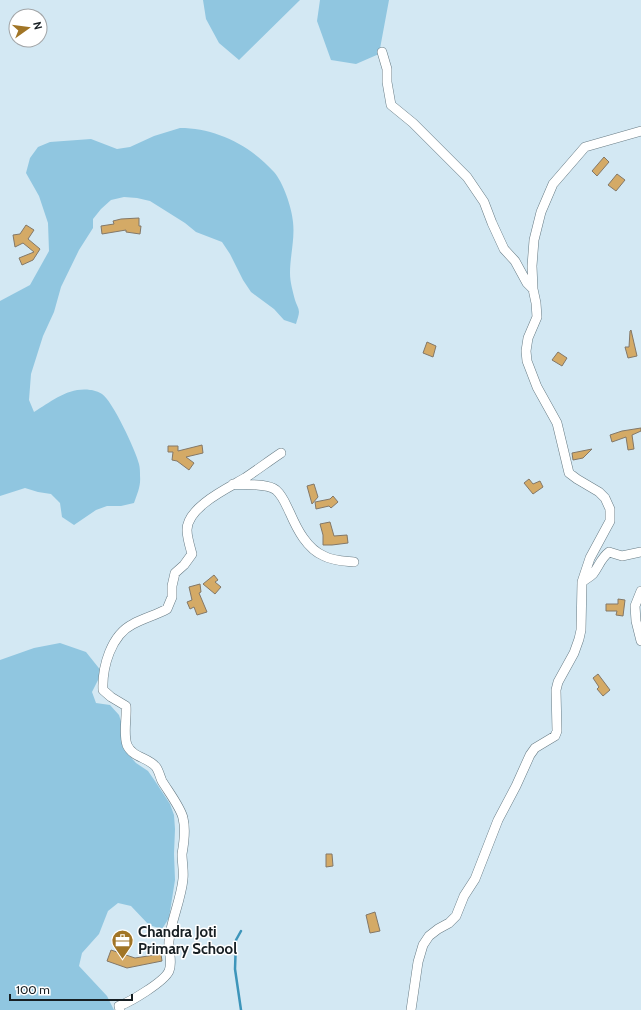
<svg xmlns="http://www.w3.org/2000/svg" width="641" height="1010" font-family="Cabin,sans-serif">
	<rect width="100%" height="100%" fill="#d3e8f3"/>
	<path fill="#90c6e0" d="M203 0H300L239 60 219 43 206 19Z
		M320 0H389L379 54 356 64 331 60 317 21Z
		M180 128C215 128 250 145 274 172 283 182 292 208 293 222 295 239 290 256 290 273 290 282 293 292 295 300 296 304 299 308 299 312 299 315 297 320 296 324L284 320 274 309 251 292 243 280 230 254 222 242 196 232 185 223 150 201 137 198 124 197 111 200 101 209 93 219V228L79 250 61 287 54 312 43 336 31 374 29 400 34 412C51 402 68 387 90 390 93 390 99 392 102 394 112 400 136 451 139 464 140 468 140 472 140 476 141 486 137 494 134 503L121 506H107L96 510 74 525 62 517 60 503 51 494 38 492 25 488 0 496V301L30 285 49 251 48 223 39 196 26 173 30 158 38 147 50 142 91 139 117 149 130 147 154 136Z
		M60 643 86 652 102 672 92 692 96 703 110 705 119 715 123 728 124 740 127 753 136 763 148 771 155 781 170 804 174 815 175 829 174 854 175 880 169 918 162 929 149 925 131 906 118 903 108 911 99 934 82 953 79 966 107 996 114 1010H0V660L34 648Z"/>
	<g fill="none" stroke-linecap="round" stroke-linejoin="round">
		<path stroke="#3d95ba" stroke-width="2.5" d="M241 931 236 940 235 969 241 1010"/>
	</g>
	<path fill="#d4aa66" stroke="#837868" d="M604 157 609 162 597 176 592 171Z
		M617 174 625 180 616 191 608 185Z
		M139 218V226H141L140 234 126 232V230L102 234 101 226 114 224 113 221 121 219Z
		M26 225 34 230 28 239 40 249 33 260 22 265 19 258 34 252 23 243 15 247 13 235 20 234Z
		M631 330 637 356 628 358 625 347H629L630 331Z
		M427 342 436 346 433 357 423 353Z
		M558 352 567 358 562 366 552 360Z
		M641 428V431L632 435 634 449 628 450 626 437 612 442 610 435 622 431Z
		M202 445 203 453 186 457 194 463 189 470 177 461 172 460 173 452H168V446H178V451Z
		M592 449 583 458 573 460 572 453Z
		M529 479 533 484 540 481 543 487 533 494 524 483Z
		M314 484 318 497 312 504 307 486Z
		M333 496 338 502 331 508 329 506 316 509 315 502 330 499Z
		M330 522 334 536 347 535 348 543 332 545H323V535L320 524Z
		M214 575 218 580 215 582 221 587 215 594 203 584Z
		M200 584 201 592 199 593 207 612 197 615 194 607 190 609 187 602 192 600 189 587Z
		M618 599 625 600 623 616 616 615 617 611H606V604H618Z
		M598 674 610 690 603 696 597 689 599 687 593 678Z
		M326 854H332L333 866 326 867Z
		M375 912 380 931 370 933 366 915Z
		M111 950 135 958 161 954 162 961 127 968 107 961Z"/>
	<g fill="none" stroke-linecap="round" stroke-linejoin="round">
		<defs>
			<path id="street" d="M382 52 387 69V82L391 105 413 123 467 177 484 202 492 223 504 249 515 261 527 283 533 289
				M233 484C244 485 267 483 276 490 283 496 286 505 290 513 297 529 307 549 324 556 333 561 344 561 354 562
				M582 582C586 579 590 577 593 574 599 566 601 558 609 552L622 556 641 552
				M641 591 635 606 636 621 641 641
				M120 1010 119 1006C130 1002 164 982 169 971 173 962 168 951 169 941 171 920 181 900 183 879 184 871 182 862 182 854 184 843 186 830 183 818 181 808 168 791 162 781 160 777 159 771 156 767 148 757 133 758 127 745 123 733 127 719 126 706L111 697 103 690C102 667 111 635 133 624 144 618 156 615 167 609L172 597V586L175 573 184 565 192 554C190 547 187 537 187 530 187 507 228 488 245 478 257 470 269 461 281 453
				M411 1010 418 962 423 945 429 936 438 929 449 923 456 916 464 896 475 879 498 820 516 786 530 755 535 748 555 736 557 731 556 690 558 682 574 653 579 639 581 630 582 582 590 558 610 521V509L605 498 599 492 577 479 569 473 557 423 537 387 527 361 526 351 528 338 537 317 536 303 533 289 532 266 534 240 541 212 553 184 585 147 641 131"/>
		</defs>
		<use href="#street" stroke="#677b84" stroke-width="10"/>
		<use href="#street" stroke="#fff" stroke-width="9"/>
	</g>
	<defs>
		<symbol id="office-pin" viewBox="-11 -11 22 30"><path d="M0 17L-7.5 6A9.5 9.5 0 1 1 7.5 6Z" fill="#a17526" stroke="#fff"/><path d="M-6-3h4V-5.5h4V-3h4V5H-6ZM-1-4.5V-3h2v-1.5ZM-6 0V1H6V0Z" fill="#fff"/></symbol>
	</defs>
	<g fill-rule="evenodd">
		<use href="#office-pin" x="110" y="928" width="25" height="34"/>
	</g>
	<g text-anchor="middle" stroke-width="3" stroke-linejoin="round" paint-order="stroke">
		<g font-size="15" font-weight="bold" fill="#171f23" stroke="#fff" text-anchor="start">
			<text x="138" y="937">Chandra Joti<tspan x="138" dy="17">Primary School</tspan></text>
		</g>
	</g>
	<g transform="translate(28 28) rotate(76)"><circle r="19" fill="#ffffff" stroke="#a2a5a7"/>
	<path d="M0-3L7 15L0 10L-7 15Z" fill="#a17526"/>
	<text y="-6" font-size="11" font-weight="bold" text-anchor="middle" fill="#171f23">N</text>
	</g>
	<path d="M10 994v6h122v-6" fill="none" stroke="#171f23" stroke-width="2"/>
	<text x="16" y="994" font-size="12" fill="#171f23" stroke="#ffffff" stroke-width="3" paint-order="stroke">100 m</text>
</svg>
